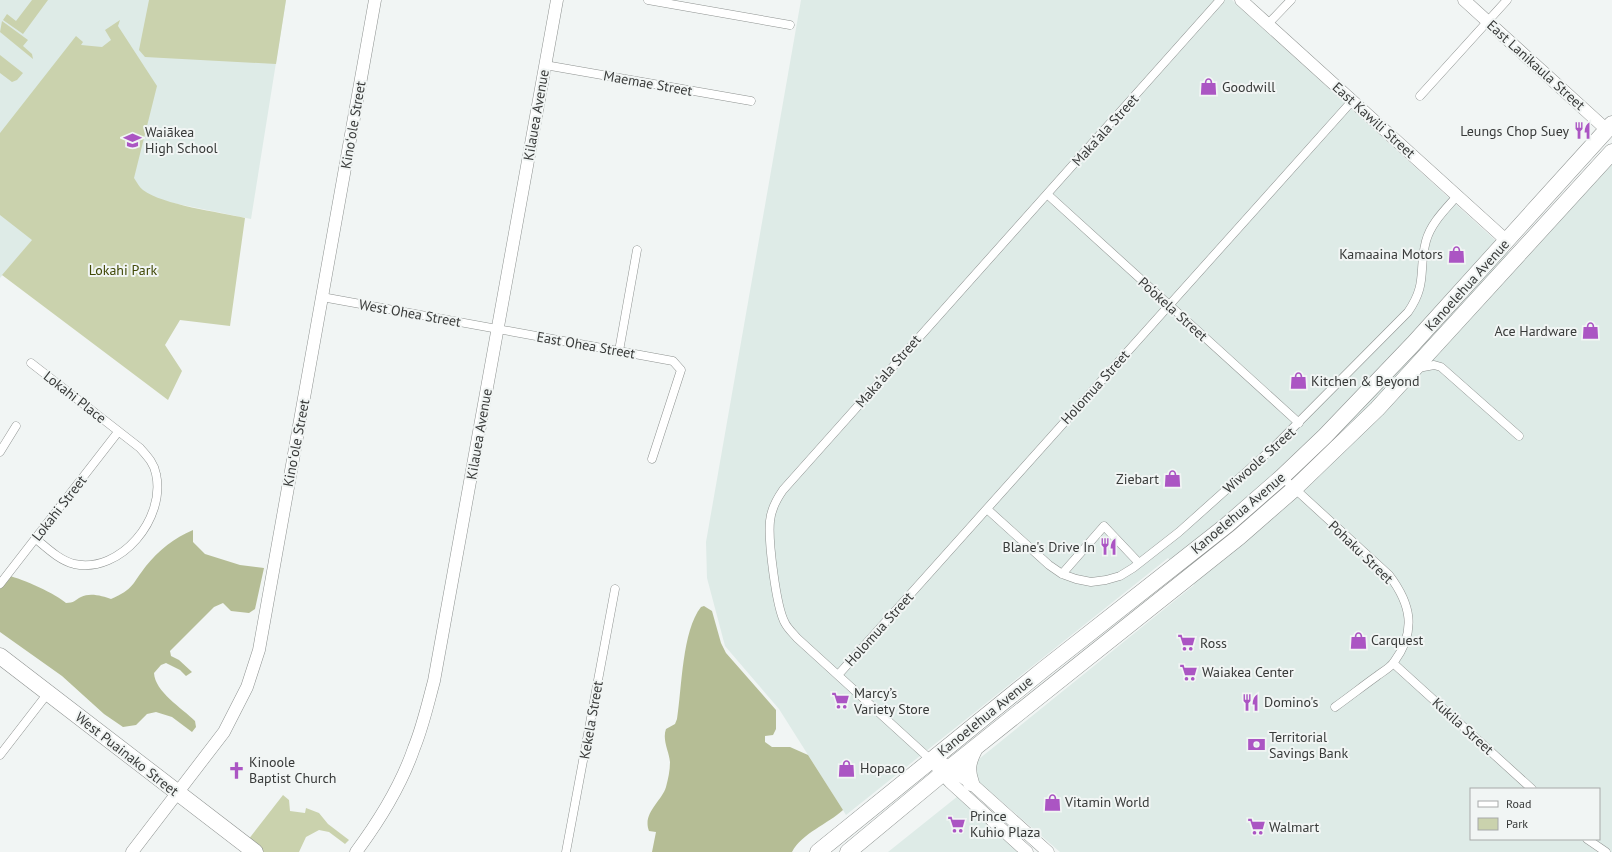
<svg xmlns="http://www.w3.org/2000/svg" width="1612" height="852" font-family="'PT Sans',sans-serif">
	<rect width="100%" height="100%" fill="#f1f5f4"/>
	<path fill="#deebe7" fill-rule="evenodd" d="M0 0H286L251 219 80 184 0 278Z
		M801 0H1232L1517 260 1612 156V852H1060L973 777V767L979 759 1194 585 1168 558 846 815 779 709 725 646 707 578 706 542ZM1471 789H1599V839H1471Z
		M958 796 1021 852H888Z"/>
	<path fill="#cad2ad" d="M32 0H48L23 34 3 20 7 14 16 21Z
		M149 0H286L276 64 145 57 139 50Z
		M120 20 118 26 157 86 134 178C137 182 139 187 143 190 163 205 219 212 245 218L230 326 180 320 165 345 182 371 168 400 2 275 32 240 0 215V133L76 36 83 42 81 45 102 47 111 40 105 30Z
		M2 21 28 40 23 46 32 54 33 59 0 32Z
		M0 55 23 73 17 80 12 82 0 73Z
		M283 795 289 800 290 811 305 813 306 808 319 813 328 824 349 840 345 844 329 832 319 830 306 837 299 852H264L248 840Z"/>
	<path fill="#b5bd95" d="M193 530V542L205 554 240 565 264 568 255 609 249 613 231 611 223 603 214 607 170 651 171 656 179 660 192 672 186 676 180 670 166 663 161 665 154 673C155 692 182 708 195 721L196 727 192 732 172 717 156 712 147 714 136 725 123 727 104 714 62 676 0 632V589L9 576C21 578 58 595 66 603 74 603 75 600 81 597 90 592 103 596 111 599 134 589 132 584 146 566 159 550 174 538 193 530Z
		M704 606 712 611 721 643 726 653 776 710V729L773 735 765 736V742L772 747H790L808 755 843 810C828 824 802 833 792 852H652L656 832 649 831C642 813 662 801 666 787 668 779 670 771 670 762 669 751 662 740 666 729L675 724 677 719C682 688 682 631 701 607Z"/>
	<g fill="none" stroke-linecap="round" stroke-linejoin="round">
		<defs>
			<path id="street" d="M648 0 790 25
				M1268 24 1291 0
				M545 65 751 101
				M1420 96 1507 0
				M1047 194 1299 423
				M322 297 673 361 681 370 652 459
				M619 351 637 250
				M31 363 140 448C147 456 154 463 156 474 166 518 121 574 74 564 59 560 47 548 36 539
				M1418 368 1434 365 1441 367 1519 436
				M0 452 16 426
				M1282 477 1389 575C1411 604 1417 631 1394 662 1390 668 1382 672 1377 676 1363 686 1349 697 1335 707
				M987 509 1049 565 1062 574 1076 579 1091 582 1106 580 1120 576 1133 568 1179 532 1274 447 1408 312C1428 283 1418 270 1426 241 1431 223 1445 210 1457 196
				M1062 574 1104 526 1139 563
				M0 584 118 432
				M1393 663 1532 789
				M838 675 1353 100
				M0 755 48 693
				M931 760 797 638C793 633 788 629 785 623 776 607 768 540 770 521 771 509 776 500 783 490L1220 0
				M1587 839 1606 852
				M566 852 615 589"/>
			<path id="secondary" d="M1241 0 1507 241
				M1464 0 1607 130
				M934 757 971 783 1048 852
				M938 769 950 782 1027 852
				M132 852 224 732 247 687 259 650 375 0
				M356 852C379 821 401 786 414 748 423 726 428 703 434 681L557 0"/>
			<path id="highway" d="M0 656 255 852
				M971 783C966 769 968 761 975 748
				M818 852 1044 669 1227 525 1282 477 1325 436 1413 344 1612 124
				M848 852 942 774 1239 537 1294 489 1377 409 1612 152"/>
		</defs>
		<use href="#street" stroke="#8e9290" stroke-width="9"/>
		<use href="#secondary" stroke="#8e9290" stroke-width="13"/>
		<use href="#highway" stroke="#8e9290" stroke-width="17"/>
		<use href="#street" stroke="#fff" stroke-width="8"/>
		<use href="#secondary" stroke="#fff" stroke-width="12"/>
		<use href="#highway" stroke="#fff" stroke-width="16"/>
	</g>
	<defs>
		<symbol id="shop-bare" viewBox="-9 -9 18 18"><path d="M-5-2.5h2.3a2.7 3.5 0 0 1 5.4 0H5L5.5 6h-11ZM-1.5-2.5h3a1.5 2.3 0 0 0-3 0Z" fill="#ab55c3" stroke="#f1f5f4" stroke-width="2.5" paint-order="stroke"/></symbol>
		<symbol id="restaurant-bare" viewBox="-9 -9 18 18"><path d="M-5-6h1v4h1v-4h1v4h1v-4h1v5L-1.5 .5V6h-2V.5L-5-1ZM5-6V6H3V1.5H1.5Q1.5-4 5-6Z" fill="#ab55c3" stroke="#f1f5f4" stroke-width="2.5" paint-order="stroke"/></symbol>
		<symbol id="school-bare" viewBox="-9 -9 18 18"><path d="M0-5L7-2L0 1L-7-2ZM-4 1L0 2.5L4 1V4Q0 6-4 4Z" fill="#ab55c3" stroke="#f1f5f4" stroke-width="2.5" paint-order="stroke"/></symbol>
		<symbol id="supermarket-bare" viewBox="-9 -9 18 18"><path d="M-6-5.5h2.5l.6 2H6L4.5 2H-2.5L-4.4-4H-6ZM-1.5 3.2a1.3 1.3 0 1 0 .1 0ZM3 3.2a1.3 1.3 0 1 0 .1 0Z" fill="#ab55c3" stroke="#f1f5f4" stroke-width="2.5" paint-order="stroke"/></symbol>
		<symbol id="bank-bare" viewBox="-9 -9 18 18"><path d="M-6-4H6V4H-6ZM0-2.3a2.3 2.3 0 1 0 0 4.6a2.3 2.3 0 1 0 0-4.6Z" fill="#ab55c3" stroke="#f1f5f4" stroke-width="2.5" paint-order="stroke"/></symbol>
		<symbol id="church-bare" viewBox="-9 -9 18 18"><path d="M-1.2-6h2.4v3.5h3.3v2.4h-3.3V6h-2.4V-.1h-3.3v-2.4h3.3Z" fill="#ab55c3" stroke="#f1f5f4" stroke-width="2.5" paint-order="stroke"/></symbol>
	</defs>
	<g fill-rule="evenodd">
		<use href="#shop-bare" x="1196" y="74" width="25" height="25"/>
		<use href="#restaurant-bare" x="1570" y="118" width="25" height="25"/>
		<use href="#school-bare" x="120" y="128" width="25" height="25"/>
		<use href="#shop-bare" x="1444" y="242" width="25" height="25"/>
		<use href="#shop-bare" x="1578" y="318" width="25" height="25"/>
		<use href="#shop-bare" x="1286" y="368" width="25" height="25"/>
		<use href="#shop-bare" x="1160" y="466" width="25" height="25"/>
		<use href="#restaurant-bare" x="1096" y="534" width="25" height="25"/>
		<use href="#shop-bare" x="1346" y="628" width="25" height="25"/>
		<use href="#supermarket-bare" x="1174" y="630" width="25" height="25"/>
		<use href="#supermarket-bare" x="1176" y="660" width="25" height="25"/>
		<use href="#supermarket-bare" x="828" y="688" width="25" height="25"/>
		<use href="#restaurant-bare" x="1238" y="690" width="25" height="25"/>
		<use href="#bank-bare" x="1244" y="732" width="25" height="25"/>
		<use href="#shop-bare" x="834" y="756" width="25" height="25"/>
		<use href="#church-bare" x="224" y="758" width="25" height="25"/>
		<use href="#shop-bare" x="1040" y="790" width="25" height="25"/>
		<use href="#supermarket-bare" x="944" y="812" width="25" height="25"/>
		<use href="#supermarket-bare" x="1244" y="814" width="25" height="25"/>
	</g>
	<g text-anchor="middle" stroke-width="4" stroke-linejoin="round" paint-order="stroke">
		<g font-size="14" fill="#383a39" stroke="#f1f5f4">
			<text transform="translate(1536 65) rotate(42)" y="5">East Lanikaula Street</text>
			<text transform="translate(648 83) rotate(10)" y="5">Maemae Street</text>
			<text transform="translate(536 115) rotate(-80)" y="5">Kilauea Avenue</text>
			<text transform="translate(1374 120) rotate(42)" y="5">East Kawili Street</text>
			<text transform="translate(353 125) rotate(-80)" y="5">Kinoʻole Street</text>
			<text transform="translate(1105 130) rotate(-48)" y="5">Maka‘ala Street</text>
			<text transform="translate(1467 285) rotate(-48)" y="5">Kanoelehua Avenue</text>
			<text transform="translate(1173 309) rotate(42)" y="5">Po‘okela Street</text>
			<text transform="translate(410 313) rotate(10)" y="5">West Ohea Street</text>
			<text transform="translate(586 345) rotate(10)" y="5">East Ohea Street</text>
			<text transform="translate(888 371) rotate(-49)" y="5">Maka‘ala Street</text>
			<text transform="translate(1095 387) rotate(-48)" y="5">Holomua Street</text>
			<text transform="translate(75 397) rotate(38)" y="5">Lokahi Place</text>
			<text transform="translate(479 434) rotate(-80)" y="5">Kilauea Avenue</text>
			<text transform="translate(296 443) rotate(-79)" y="5">Kinoʻole Street</text>
			<text transform="translate(1259 460) rotate(-42)" y="5">Wiwoole Street</text>
			<text transform="translate(59 508) rotate(-52)" y="5">Lokahi Street</text>
			<text transform="translate(1238 513) rotate(-40)" y="5">Kanoelehua Avenue</text>
			<text transform="translate(1361 552) rotate(44)" y="5">Pohaku Street</text>
			<text transform="translate(879 629) rotate(-48)" y="5">Holomua Street</text>
			<text transform="translate(985 716) rotate(-39)" y="5">Kanoelehua Avenue</text>
			<text transform="translate(591 720) rotate(-80)" y="5">Kekela Street</text>
			<text transform="translate(1463 726) rotate(42)" y="5">Kukila Street</text>
			<text transform="translate(127 754) rotate(38)" y="5">West Puainako Street</text>
		</g>
		<g font-size="14" fill="#383a39" stroke="#f1f5f4" text-anchor="start">
			<text x="1222" y="92">Goodwill</text>
			<text x="1569" y="136" text-anchor="end">Leungs Chop Suey</text>
			<text x="145" y="137">Waiākea<tspan x="145" dy="16">High School</tspan></text>
			<text x="1443" y="259" text-anchor="end">Kamaaina Motors</text>
			<text x="1577" y="336" text-anchor="end">Ace Hardware</text>
			<text x="1311" y="386">Kitchen &amp; Beyond</text>
			<text x="1159" y="484" text-anchor="end">Ziebart</text>
			<text x="1095" y="552" text-anchor="end">Blane's Drive In</text>
			<text x="1371" y="645">Carquest</text>
			<text x="1200" y="648">Ross</text>
			<text x="1202" y="677">Waiakea Center</text>
			<text x="854" y="698">Marcy’s<tspan x="854" dy="16">Variety Store</tspan></text>
			<text x="1264" y="707">Domino's</text>
			<text x="1269" y="742">Territorial<tspan x="1269" dy="16">Savings Bank</tspan></text>
			<text x="249" y="767">Kinoole<tspan x="249" dy="16">Baptist Church</tspan></text>
			<text x="860" y="773">Hopaco</text>
			<text x="1065" y="807">Vitamin World</text>
			<text x="970" y="821">Prince<tspan x="970" dy="16">Kuhio Plaza</tspan></text>
			<text x="1269" y="832">Walmart</text>
		</g>
		<g font-size="14" fill="#414907" stroke="#f1f5f4">
			<text x="123" y="275">Lokahi Park</text>
		</g>
	</g>
	<rect x="1470" y="788" width="130" height="52" fill="#f1f5f4" stroke="#a7aaa9"/>
	<rect x="1478" y="801" width="20" height="6" fill="#ffffff" stroke="#a7aaa9"/>
	<text x="1506" y="808" font-size="12" fill="#383a39">Road</text>
	<rect x="1478" y="818" width="20" height="12" fill="#cad2ad" stroke="#a7aaa9"/>
	<text x="1506" y="828" font-size="12" fill="#383a39">Park</text>
</svg>
